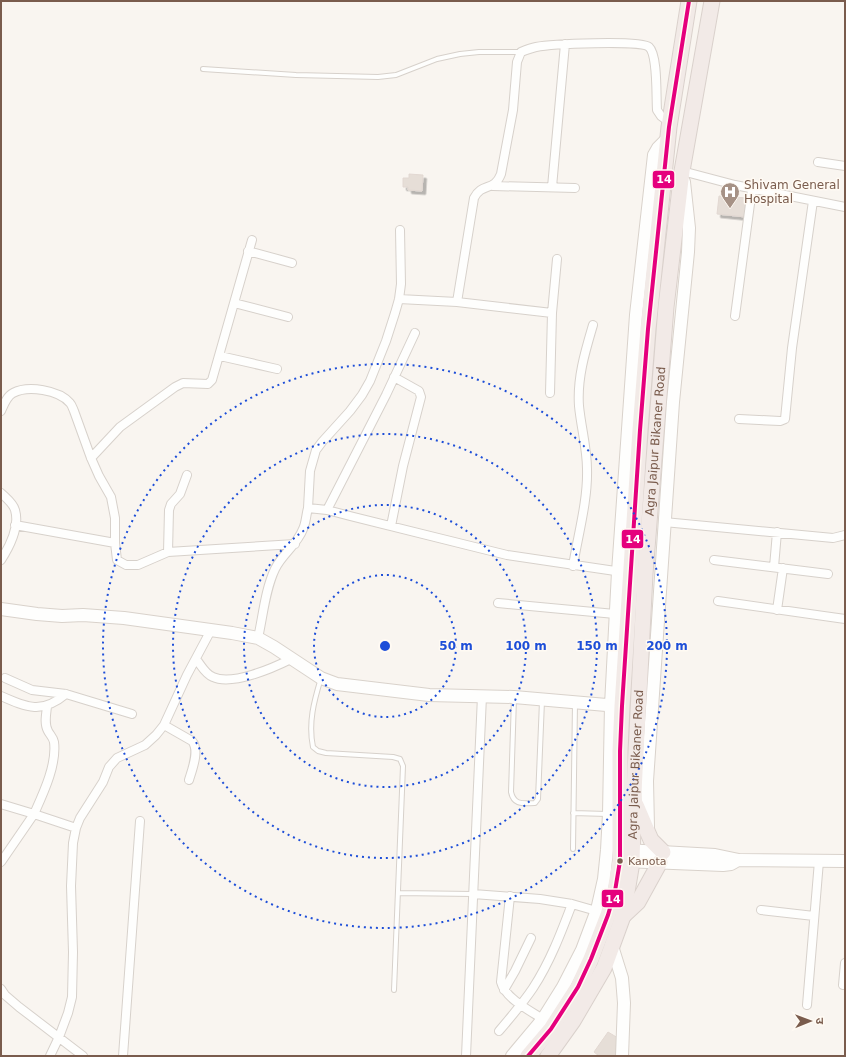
<svg xmlns="http://www.w3.org/2000/svg" width="846" height="1057" font-family="'DejaVu Sans','Noto Sans Devanagari',sans-serif">
	<defs>
		<filter id="shadow"><feDropShadow dx="3.5" dy="3.5" stdDeviation="0" flood-color="#0004"/></filter>
	</defs>
	<rect width="100%" height="100%" fill="#f9f5f0"/>
	<path fill="#e6ded7" stroke="#e2d8d2" filter="url(#shadow)" d="M409 174 423 175 422 191 408 190V187H403V178H409Z
		M719 196 747 198 746 217 717 214Z
		M608 1032 618 1038 617 1056H599L594 1052Z"/>
	<g fill="none" stroke-linecap="round" stroke-linejoin="round">
		<defs>
			<path id="lane" d="M203 69 296 75 378 77 396 75 437 59 460 54 479 52H521
				M321 678C314 701 308 723 313 747L318 751 326 753 393 757 400 759 403 766 394 990
				M514 698 511 792C514 806 524 803 535 803L538 799 542 701
				M573 813 607 814
				M573 849 575 703
				M398 893 473 894"/>
			<path id="street" d="M818 162 845 166
				M682 171 735 185 845 207
				M493 186 575 188
				M552 187 565 44
				M248 251 292 263
				M399 299 457 302 552 313
				M457 302 474 198C482 182 494 192 501 174L513 110 517 62 521 52C526 50 531 48 536 47 550 44 641 40 649 47 658 55 656 97 657 110L661 116 669 122
				M234 303 288 317
				M735 316 752 189
				M220 356 277 369
				M550 393 552 313 557 259
				M1 411C4 404 7 396 13 393 28 385 59 390 70 403 72 405 73 409 74 411L91 458 99 476 111 497 115 518V543
				M739 419 780 421 785 419 792 348 813 201
				M91 458 120 427 175 387 183 383 208 384 212 380 252 240
				M1 493C6 498 13 503 15 510 20 527 10 546 1 560
				M308 508 310 471 316 450 322 442 350 411 362 395 370 381 386 341 395 313 399 299 401 284 400 230
				M327 510 386 395 415 333
				M664 522 833 538 845 535
				M15 525 115 543 117 560 126 565H138L168 552 295 544
				M391 526 403 466 421 397 419 391 394 377
				M168 552 169 510 171 504 180 494 187 475
				M714 560 828 574
				M573 566C578 535 588 500 587 469 587 448 581 427 579 406 577 378 585 352 593 325
				M774 567 777 532
				M718 601 845 619
				M498 603 615 614
				M777 610 783 568
				M258 638C263 616 265 590 275 569 282 554 297 545 303 529 306 523 306 515 308 508L327 510 350 516 507 555 622 572
				M196 659C201 665 205 674 213 677 232 686 273 668 291 659
				M5 678 32 690 66 694 132 714
				M1 696C28 708 42 714 66 694
				M164 725 192 741C200 750 192 770 189 780
				M1 804 34 814C43 794 57 765 54 742 53 737 50 735 48 731 44 724 46 715 47 707
				M1 862 34 814 76 828
				M473 894 540 899 572 904 600 912
				M510 896 501 982C505 998 530 1011 543 1019
				M761 910 814 916
				M843 985 845 963
				M1 989 5 995 19 1007 83 1056
				M504 990 515 971 531 938
				M807 1005 819 861
				M499 1031C511 1017 523 1003 533 988 550 962 561 933 572 904
				M50 1056 59 1037 68 1013 72 997 73 952 71 886 73 843 76 828 80 818 103 782 109 767 117 758 145 745 156 735 164 725 187 675 211 630
				M123 1056 140 821
				M466 1056 482 696"/>
			<path id="secondary" d="M1 609 37 614 62 616 83 615 124 618 232 633 258 638 274 647 321 678 337 684 429 695 514 697 618 706
				M648 827 647 781 673 402 688 252 689 228 684 182
				M625 850 715 855 739 860 845 861
				M624 861 723 865 731 864 738 860
				M612 946 622 978 624 1003 622 1056
				M512 1056 543 1019 563 987 582 950 597 910 604 879 607 850 609 814 611 705 618 572 636 315 654 155 658 148 667 139"/>
			<g id="highway">
				<path d="M636 805 651 840 663 852"/>
				<path d="M623 916 638 902 660 862"/>
				<path d="M528 1056 551 1029 578 987 591 959 608 915 615 891 620 861V751L622 706 640 430 648 329 669 127 689 1"/>
				<path id="s1" d="M548 1056 573 1021 604 968 623 916 632 862 634 792 645 574 666 307 682 171 712 1"/>
			</g>
		</defs>
		<use href="#lane" stroke="#d7d1cb" stroke-width="6"/>
		<use href="#street" stroke="#d7d1cb" stroke-width="10"/>
		<use href="#secondary" stroke="#d9d2cb" stroke-width="14"/>
		<use href="#highway" stroke="#dad1cc" stroke-width="17"/>
		<use href="#lane" stroke="#fefefd" stroke-width="4"/>
		<use href="#street" stroke="#fefefd" stroke-width="8"/>
		<use href="#secondary" stroke="#fefefd" stroke-width="12"/>
		<use href="#highway" stroke="#f2eae7" stroke-width="15"/>
		<defs>
			<path id="bus-1" d="M528 1056 551 1029 578 987 591 959 608 915 615 891 620 861V751L622 706 640 430 648 329 669 127 689 1"/>
		</defs>
		<use href="#bus-1" stroke="#fffaf3" stroke-width="7"/>
		<use href="#bus-1" stroke="#e5007d" stroke-width="4"/>
	</g>
	<g fill="none" stroke="#1d4ed8" stroke-width="2" stroke-dasharray="2 4">
		<circle cx="385" cy="646" r="71"/>
		<circle cx="385" cy="646" r="141"/>
		<circle cx="385" cy="646" r="212"/>
		<circle cx="385" cy="646" r="282"/>
	</g>
	<defs>
		<symbol id="hospital-pin" viewBox="-11 -11 22 30"><path d="M0 17L-7.5 6A9.5 9.5 0 1 1 7.5 6Z" fill="#a69286" stroke="#fffaf3"/><path d="M-5-5h3v3.5h4V-5h3V5h-3V1.5h-4V5h-3Z" fill="#fff"/></symbol>
	</defs>
	<g fill-rule="evenodd">
		<use href="#hospital-pin" x="719" y="181" width="22" height="30"/>
	</g>
	<circle fill="#7a5c4d" stroke="#fffaf3" stroke-width="1.5" cx="620" cy="861" r="3.5"/>
	<g text-anchor="middle" stroke-width="3" stroke-linejoin="round" paint-order="stroke">
		<g font-size="11" fill="#7a5c4d" stroke="#fffaf3" text-anchor="start">
			<text x="628" y="865">Kanota</text>
		</g>
		<g font-size="12" fill="#7a5c4d" stroke="#fffaf3" text-anchor="start">
			<text x="744" y="189">Shivam General<tspan x="744" dy="14">Hospital</tspan></text>
		</g>
		<g font-size="12" fill="#7a5c4d" stroke="#fffaf3">
			<text dy="4" stroke="none"><textPath href="#s1" startOffset="636">Agra Jaipur Bikaner Road</textPath></text>
			<text dy="4" stroke="none"><textPath href="#s1" startOffset="312">Agra Jaipur Bikaner Road</textPath></text>
		</g>
	</g>
	<circle cx="385" cy="646" r="6" fill="#1d4ed8" stroke="#fffaf3" stroke-width="2"/>
	<g font-size="12" text-anchor="middle" font-weight="bold" fill="#1d4ed8" stroke="#fffaf3" stroke-width="3" stroke-linejoin="round" paint-order="stroke">
		<text x="456" y="650">50 m</text>
		<text x="526" y="650">100 m</text>
		<text x="597" y="650">150 m</text>
		<text x="667" y="650">200 m</text>
	</g>
	<g stroke="#fffaf3" stroke-width="1.5">
		<rect x="652" y="170" width="23" height="19" rx="4" fill="#e5007d"/>
		<rect x="621" y="529" width="23" height="20" rx="4" fill="#e5007d"/>
		<rect x="601" y="889" width="23" height="19" rx="4" fill="#e5007d"/>
	</g>
	<g font-size="11" text-anchor="middle" font-weight="bold" fill="#fff">
		<text x="664" y="183">14</text>
		<text x="633" y="543">14</text>
		<text x="613" y="903">14</text>
	</g>
	<rect width="846" height="1057" fill="none" stroke="#7a5c4d" stroke-width="4"/>
	<g transform="translate(810 1021) rotate(89)" stroke="#fffaf3" stroke-width="3" paint-order="stroke">
	<path d="M0-3L7 15L0 10L-7 15Z" fill="#7a5c4d"/>
	<text y="-6" font-size="11" font-weight="bold" text-anchor="middle" fill="#7a5c4d">उ</text>
	</g>
</svg>
